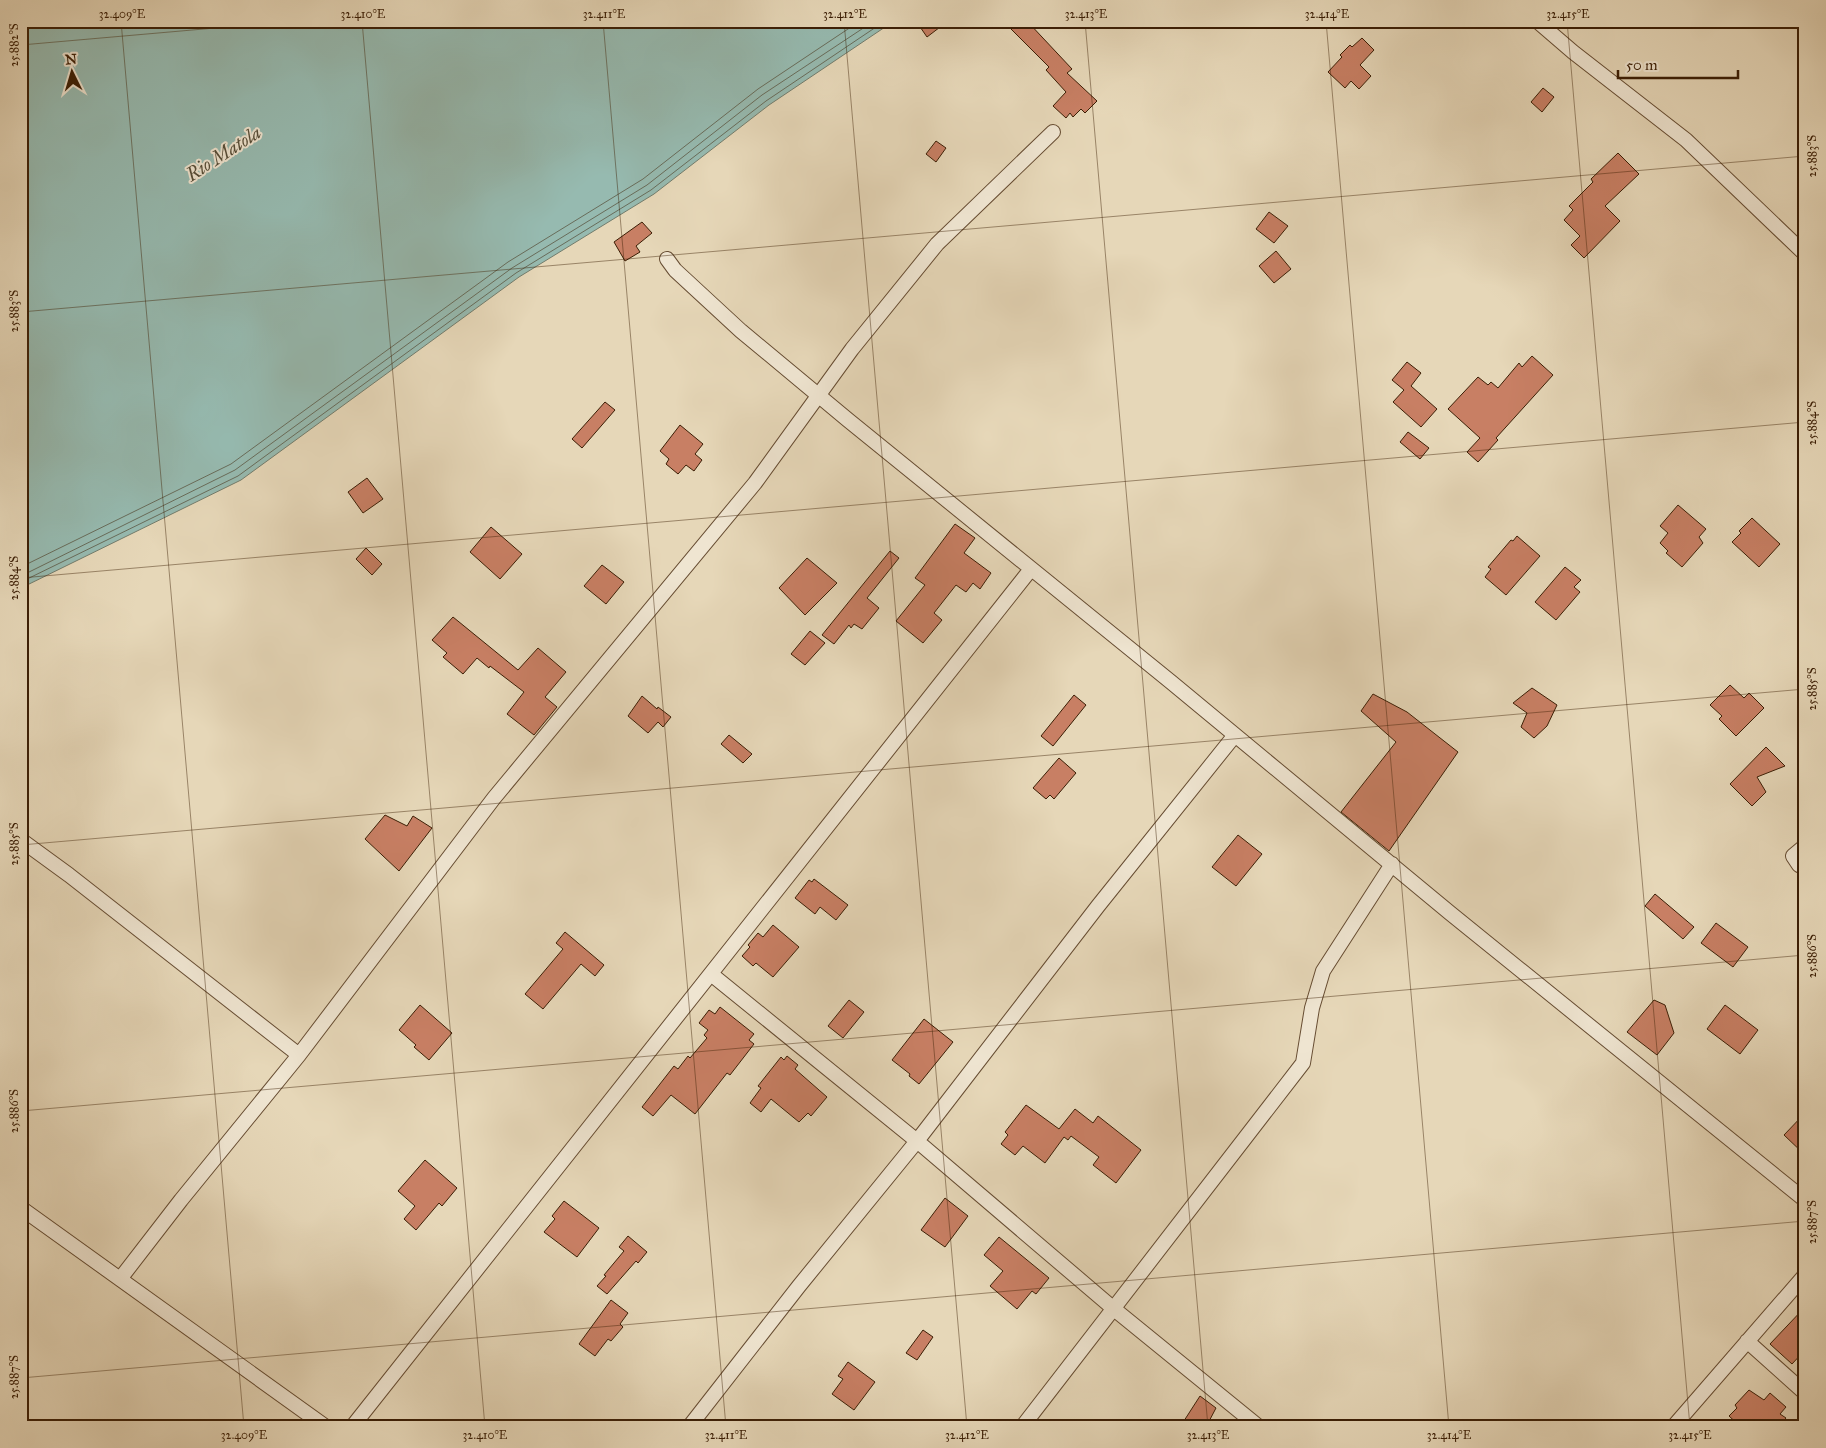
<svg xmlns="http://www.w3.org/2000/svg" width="1826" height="1448" font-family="'IM FELL Great Primer',serif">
	<rect width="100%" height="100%" fill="#e6d7b8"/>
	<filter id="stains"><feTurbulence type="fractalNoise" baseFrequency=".004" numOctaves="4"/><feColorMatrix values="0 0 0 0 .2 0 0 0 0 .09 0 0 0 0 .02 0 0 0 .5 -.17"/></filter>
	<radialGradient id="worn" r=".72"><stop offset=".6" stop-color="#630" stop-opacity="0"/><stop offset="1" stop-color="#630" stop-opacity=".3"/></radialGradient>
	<path fill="#96bab0" stroke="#727c6c" d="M21 21H894L769 105 654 194 519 277 241 480 21 588Z"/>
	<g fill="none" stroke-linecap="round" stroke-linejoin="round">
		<path stroke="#686c5a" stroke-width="1" d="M21 567 231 464 508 262 643 179 758 89 860 21
			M21 576 235 470 512 268 647 185 762 95 874 21
			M21 582 238 476 516 273 651 190 766 101 885 21"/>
	</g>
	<path fill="#c87f64" stroke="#3b1e05" d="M916 21H948L927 37Z
		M1003 21H1027L1072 69 1067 73 1097 101 1085 113 1081 109 1073 117 1070 113 1066 118 1053 106 1066 92 1046 70 1049 67Z
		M1362 38 1374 50 1360 65 1371 76 1359 89 1351 81 1345 88 1328 72 1342 57 1340 55 1350 45 1352 47Z
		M1543 88 1554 97 1542 112 1531 102Z
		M936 141 946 148 936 162 926 154Z
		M1618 153 1639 174 1605 206 1620 221 1584 258 1571 245 1580 236 1564 220 1573 210 1569 206 1593 182 1591 179Z
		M1269 212 1288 226 1274 243 1256 229Z
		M642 222 652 233 636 246 640 252 625 261 614 242Z
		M1276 251 1291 269 1274 283 1259 266Z
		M1532 356 1553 375 1496 438 1498 440 1478 462 1467 452 1480 438 1448 409 1478 377 1488 385 1491 382 1498 388 1519 363 1522 367Z
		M1407 362 1421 373 1411 386 1437 409 1421 427 1393 402 1404 390 1392 380Z
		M605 402 615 410 582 448 572 439Z
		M680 425 703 444 695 454 702 460 694 471 686 465 678 474 666 464 669 459 660 451Z
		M1408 432 1429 448 1420 459 1400 442Z
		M367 478 383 499 363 513 348 492Z
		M1678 505 1706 529 1699 537 1703 543 1682 567 1666 553 1668 551 1660 543 1668 533 1660 526Z
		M1752 518 1780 544 1759 567 1732 542 1741 533 1739 531Z
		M955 524 975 538 964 553 991 573 980 589 973 583 966 592 956 585 934 613 942 620 923 643 896 621 925 585 915 578Z
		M491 527 522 554 500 579 470 552Z
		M1517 536 1540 556 1506 595 1485 577 1491 569 1488 567 1511 540 1513 541Z
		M366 548 382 564 372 575 356 559Z
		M890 551 899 558 867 598 879 608 862 629 854 624 851 628 849 625 834 644 822 635Z
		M807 558 837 583 805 615 779 588Z
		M602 565 624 582 606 604 584 586Z
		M1565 567 1581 580 1574 587 1580 592 1556 620 1535 602Z
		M453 617 518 670 538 648 566 672 545 697 557 707 534 735 507 714 524 692 490 666 489 668 477 658 463 674 443 657 447 653 432 640Z
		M810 631 825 643 805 665 791 654Z
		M1730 685 1744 698 1749 693 1764 708 1736 736 1719 719 1722 716 1710 705Z
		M1532 688 1557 705 1547 726 1534 738 1521 727 1527 713 1513 703Z
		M1373 694 1407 712 1458 752 1389 851 1341 812 1396 742 1361 711Z
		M1074 695 1086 705 1053 746 1041 736Z
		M642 696 657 709 658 707 671 717 663 727 658 722 648 733 628 716Z
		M729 735 752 754 743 763 721 744Z
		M1766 747 1785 766 1757 777 1766 792 1752 806 1730 784Z
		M1059 758 1076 773 1054 799 1050 795 1046 799 1033 788Z
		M385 815 407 826 413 816 432 828 399 871 365 839Z
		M1238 835 1262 854 1236 886 1212 867Z
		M814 879 848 905 836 920 820 907 815 914 795 898 809 880 812 882Z
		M1655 894 1694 927 1683 939 1645 906Z
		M1716 923 1748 947 1733 967 1701 943Z
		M773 925 799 947 773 977 756 963 753 966 742 956 750 947 748 945 758 933 763 937Z
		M565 932 604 965 595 976 581 964 543 1009 525 994 563 949 556 943Z
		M849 1000 864 1012 843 1038 828 1026Z
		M1654 1000 1665 1005 1674 1033 1657 1055 1627 1032Z
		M420 1005 452 1033 429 1060 414 1047 416 1045 399 1030Z
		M1725 1005 1758 1030 1740 1054 1707 1029Z
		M720 1007 754 1034 749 1040 754 1044 730 1075 727 1073 695 1114 671 1095 653 1116 642 1107 674 1066 678 1069 688 1056 690 1058 707 1038 704 1035 708 1030 699 1023 709 1010 715 1014Z
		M924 1019 953 1042 919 1084 909 1076 910 1074 892 1060Z
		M787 1056 798 1065 795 1069 827 1097 811 1116 808 1113 799 1122 771 1099 761 1112 750 1103 761 1088 758 1086 781 1057 784 1060Z
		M1026 1105 1059 1129 1075 1109 1093 1123 1098 1116 1141 1150 1116 1183 1093 1165 1099 1157 1071 1136 1068 1140 1064 1137 1045 1163 1023 1146 1015 1155 1001 1144 1008 1135 1005 1132Z
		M1805 1113V1155L1784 1135Z
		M425 1160 457 1188 442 1206 439 1203 416 1230 404 1219 415 1206 398 1191Z
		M945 1198 968 1216 945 1247 921 1230Z
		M564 1201 599 1228 577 1257 544 1232 555 1219 552 1216Z
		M628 1236 647 1252 638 1263 636 1261 607 1294 597 1286 606 1276 604 1275 624 1251 619 1247Z
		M999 1237 1049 1278 1036 1294 1032 1291 1017 1309 990 1286 1003 1271 984 1255Z
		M611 1300 628 1313 620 1324 623 1327 611 1341 608 1339 595 1356 579 1344Z
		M1805 1307V1350L1792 1364 1770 1344Z
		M923 1330 933 1337 917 1360 906 1353Z
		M848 1362 875 1382 854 1410 832 1394 843 1379 838 1376Z
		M1749 1390 1764 1400 1770 1393 1786 1407 1780 1414 1786 1418 1778 1427H1741L1729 1416 1737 1408 1735 1405Z
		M1200 1396 1216 1408 1206 1427H1180Z"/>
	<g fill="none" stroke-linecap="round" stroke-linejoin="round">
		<defs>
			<path id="minor" d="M1537 21 1573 52 1686 140 1805 254
				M667 259 675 270 741 331 848 420 1171 682 1450 913 1805 1200
				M21 840 69 875 299 1055
				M1805 846 1793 856 1799 865 1805 868
				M711 974 917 1141 1114 1309 1259 1427
				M21 1208 326 1427
				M120 1279 181 1200 299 1055 494 798 755 483 852 349 937 244 1053 132
				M1747 1341 1805 1393
				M352 1427 1031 569
				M689 1427 799 1286 917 1141 1098 906 1235 735
				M1022 1427 1303 1063 1312 1008 1323 971 1392 864
				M1673 1427 1805 1275"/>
		</defs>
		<use href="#minor" stroke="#664c32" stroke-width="16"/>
		<use href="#minor" stroke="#efe5d1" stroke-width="14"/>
	</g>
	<path fill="none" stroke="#3b1e05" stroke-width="1" stroke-opacity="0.45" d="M121 21 244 1427M362 21 485 1427M603 21 726 1427M844 21 967 1427M1085 21 1208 1427M1326 21 1449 1427M1567 21 1690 1427M21 45 295 21M21 312 1805 156M21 578 1805 422M21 845 1805 689M21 1111 1805 955M21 1378 1805 1221"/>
	<g text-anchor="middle" stroke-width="4" stroke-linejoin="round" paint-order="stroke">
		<g font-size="19" font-style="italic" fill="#564d38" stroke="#efe5d1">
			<text transform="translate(223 153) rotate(-33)" y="7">Rio Matola</text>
		</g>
	</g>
	<rect width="1826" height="1448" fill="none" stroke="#e6d7b8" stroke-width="55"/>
	<g transform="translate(72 72) rotate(355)" stroke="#efe5d1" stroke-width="4" paint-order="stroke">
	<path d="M0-4L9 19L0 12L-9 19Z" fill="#3b1e05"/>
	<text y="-8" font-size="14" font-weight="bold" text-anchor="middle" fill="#3b1e05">N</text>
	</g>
	<path d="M1618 70v8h120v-8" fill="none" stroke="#3b1e05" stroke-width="2.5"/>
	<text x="1626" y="70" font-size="15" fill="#3b1e05" stroke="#efe5d1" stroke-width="4" paint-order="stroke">50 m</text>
	<rect x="28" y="28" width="1770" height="1392" fill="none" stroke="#3b1e05" stroke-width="2"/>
	<g font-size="12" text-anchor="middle" fill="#3b1e05">
		<text x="122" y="18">32.409°E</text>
		<text x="363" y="18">32.410°E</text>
		<text x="604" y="18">32.411°E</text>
		<text x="845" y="18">32.412°E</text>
		<text x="1086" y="18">32.413°E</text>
		<text x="1327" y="18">32.414°E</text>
		<text x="1568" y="18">32.415°E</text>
		<text transform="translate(14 45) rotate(-90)" y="4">25.882°S</text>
		<text transform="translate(1812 156) rotate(-90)" y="4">25.883°S</text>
		<text transform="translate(14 311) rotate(-90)" y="4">25.883°S</text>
		<text transform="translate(1812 423) rotate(-90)" y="4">25.884°S</text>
		<text transform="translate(14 578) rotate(-90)" y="4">25.884°S</text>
		<text transform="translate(1812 689) rotate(-90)" y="4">25.885°S</text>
		<text transform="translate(14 844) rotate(-90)" y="4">25.885°S</text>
		<text transform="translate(1812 956) rotate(-90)" y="4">25.886°S</text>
		<text transform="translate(14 1111) rotate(-90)" y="4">25.886°S</text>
		<text transform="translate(1812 1222) rotate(-90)" y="4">25.887°S</text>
		<text transform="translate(14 1377) rotate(-90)" y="4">25.887°S</text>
		<text x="244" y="1439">32.409°E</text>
		<text x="485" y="1439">32.410°E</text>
		<text x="726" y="1439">32.411°E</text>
		<text x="967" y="1439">32.412°E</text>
		<text x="1208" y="1439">32.413°E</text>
		<text x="1449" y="1439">32.414°E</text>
		<text x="1690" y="1439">32.415°E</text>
	</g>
	<rect width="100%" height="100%" filter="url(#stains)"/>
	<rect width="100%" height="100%" fill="url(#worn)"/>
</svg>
